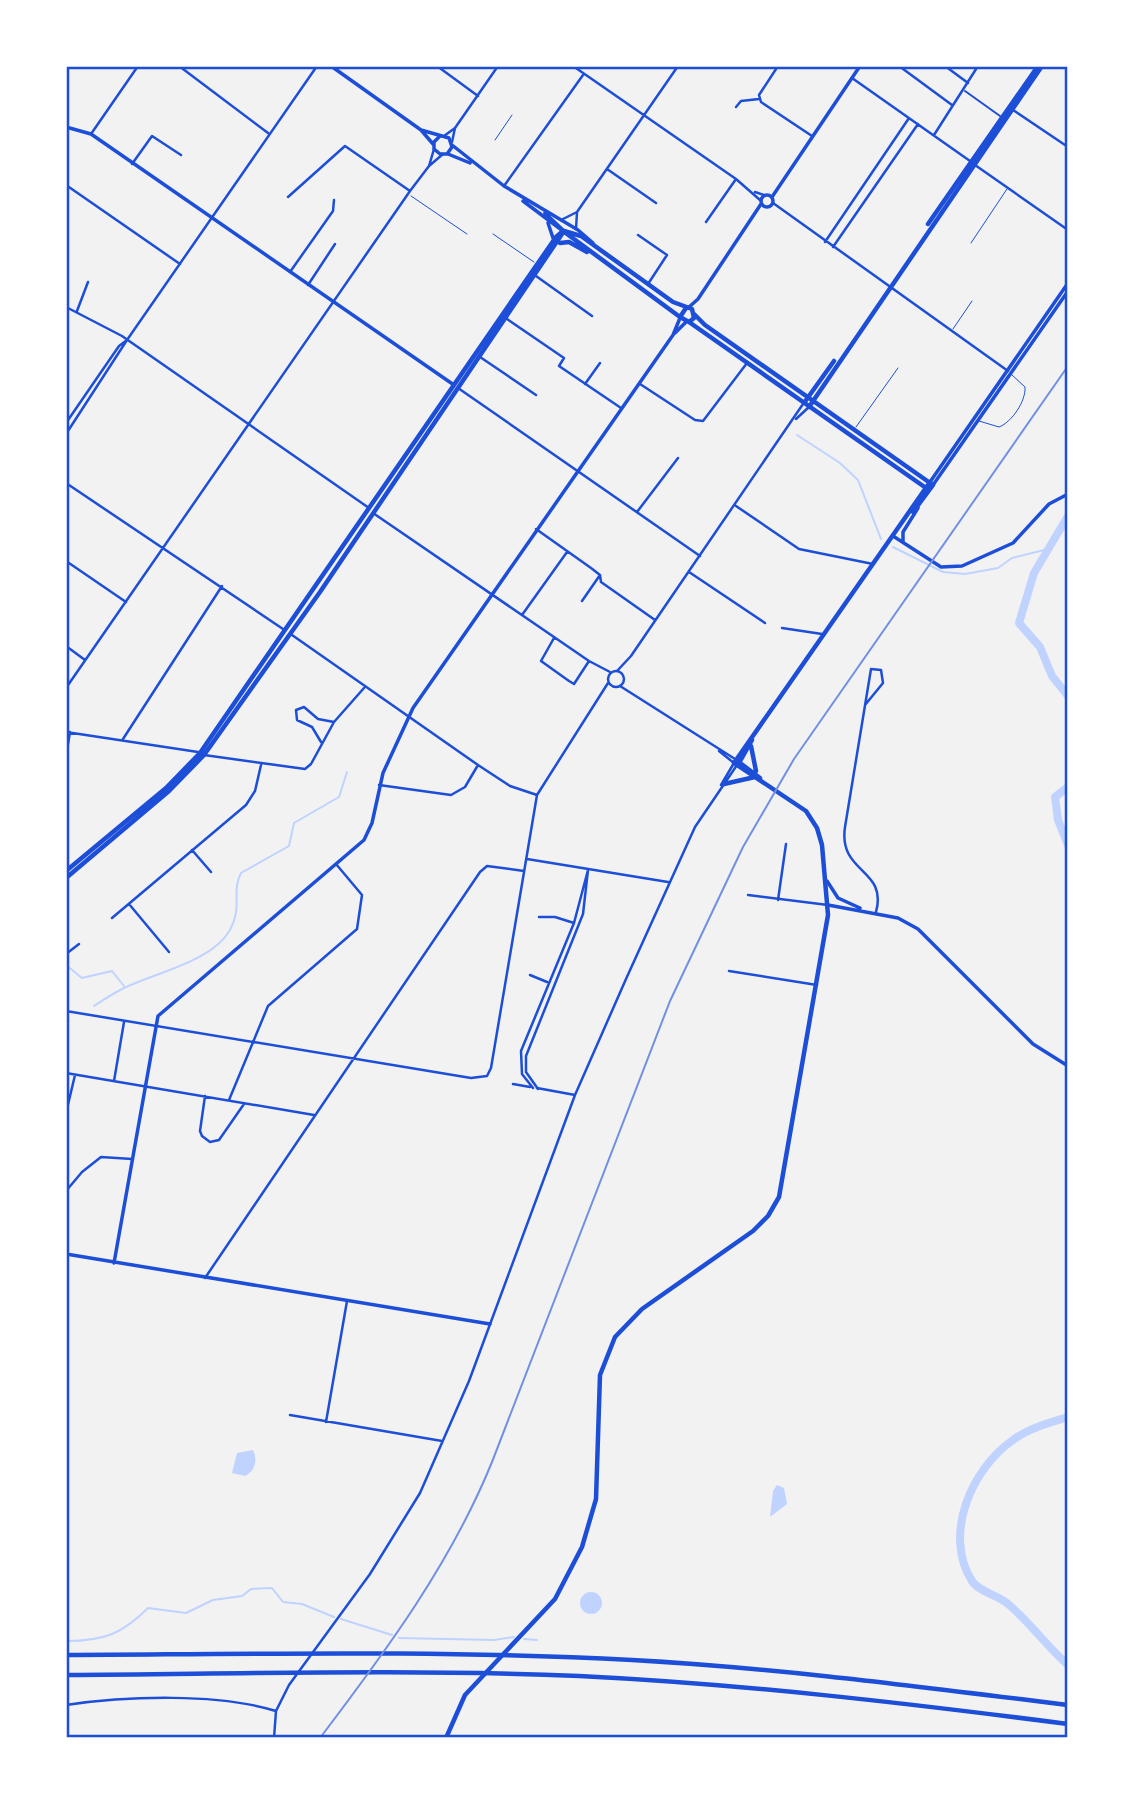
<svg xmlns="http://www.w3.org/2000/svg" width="1134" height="1804" font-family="'Noto Sans',sans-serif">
	<rect width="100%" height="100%" fill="#f2f2f2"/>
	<path fill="#bfd3fe" d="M253 1450C258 1460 255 1471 245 1476L232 1473 237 1453Z
		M777 1485 784 1488 787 1504 770 1517 773 1491Z
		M580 1603a11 11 0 1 1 22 0a11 11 0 1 1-22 0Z"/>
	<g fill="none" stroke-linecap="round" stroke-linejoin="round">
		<path stroke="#bfd3fe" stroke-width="2" d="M797 435 840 463 858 480 881 539
			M893 547 943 572 965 574 998 568 1012 558 1048 549
			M66 965 82 978 112 971 124 986
			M94 1006C103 1000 112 994 122 989 153 973 211 963 230 930 243 906 231 892 241 873L289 846 294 823 339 797 347 772
			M66 1022 69 1021
			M341 1619 392 1635
			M399 1638 494 1640 514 1637
			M524 1639 537 1640
			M66 1641C104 1641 122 1634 148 1608L186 1613 213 1600 242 1596 251 1589 272 1588 283 1602 302 1604 334 1617"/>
		<path stroke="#bfd3fe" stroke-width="8" d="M1068 516 1034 573 1019 623 1040 647 1052 676 1068 696
			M1068 787 1055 797 1058 820 1068 845
			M1068 1417C1049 1423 1029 1428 1013 1440 971 1469 943 1535 972 1581 979 1592 998 1595 1008 1604 1030 1622 1046 1646 1068 1665"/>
		<path stroke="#1d4ed8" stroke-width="1" d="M495 140 512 115
			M411 196 467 234
			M493 234 534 262
			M971 243 1007 189
			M953 329 972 301
			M979 421 999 427C1012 422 1026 401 1025 387L1012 375
			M856 427 898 368"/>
		<path stroke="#1d4ed8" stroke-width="2" d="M965 91 1000 116"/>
		<path stroke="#1d4ed8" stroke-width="2.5" d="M126 66 137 68
			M179 66 268 133
			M437 66 478 96
			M573 66 736 179 760 200
			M778 66 759 95 761 102 812 136
			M899 66 952 105
			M945 66 968 83
			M852 78 970 161
			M736 107 741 101 759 99
			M1013 110 1068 147
			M91 134 138 66
			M934 135 978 66
			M444 136 455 128
			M452 142 455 128 498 66
			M132 164 152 136 181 155
			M975 165 1068 230
			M429 166 434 149
			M607 169 656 203
			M66 185 180 264
			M504 186 583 75
			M755 192 764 195
			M288 197 345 146 410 191
			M773 203 1008 371
			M561 220 577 212 678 66
			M706 222 736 179
			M576 229 577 212
			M638 235 667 255 648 284
			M825 242 909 118
			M833 247 918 124
			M290 272 333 211 334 200
			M536 276 592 316
			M308 285 335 244
			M66 307 122 336 369 508
			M77 311 88 282
			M507 319 564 358 559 366 621 408
			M480 357 536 395
			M585 384 600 363
			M640 384 695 420 703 421 747 363
			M458 388 700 556
			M796 419 809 407
			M66 423 119 346 127 340
			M66 434 127 340 317 66
			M66 483 283 629
			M736 506 799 549 873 564
			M637 512 678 458
			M373 513 589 661 610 672
			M536 529 591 568 600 575 601 582 655 620
			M66 561 126 602
			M689 572 765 623
			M582 601 600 575
			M522 615 567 552
			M782 628 822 634
			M292 635 478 765 510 786 537 795
			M554 638 541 661 569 681 574 684 589 661
			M66 646 85 660
			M608 679a8 8 0 1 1 16 0a8 8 0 1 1-16 0Z
			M617 671 631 656 803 404
			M620 686 735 759
			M66 688 410 191 429 166 443 154
			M865 705 883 683 881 670 871 669 845 827C838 874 888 868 876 912
			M66 732 198 752
			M123 739 222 586
			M321 742 312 727 297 720 296 710 304 707 318 719 334 722
			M719 751 734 763 721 785
			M204 755 305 769 311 764 334 722 364 688
			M66 756 70 732
			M379 785 451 795 465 787 478 765
			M192 850 211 872
			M527 859 668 882
			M748 895 828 905
			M778 900 786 844
			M129 904 169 952
			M539 917H555L574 923
			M112 918 246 805 255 791 261 765
			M66 954 79 944
			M729 971 817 985
			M530 975 547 982
			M66 1011 471 1078 487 1076 491 1068 537 795 608 683
			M66 1073 314 1115
			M114 1081 124 1022
			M513 1084 530 1087
			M533 1088 522 1074 521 1051 574 923 588 870
			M537 1088 575 1095
			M538 1089 526 1072V1056L583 914 588 870
			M205 1096 200 1131 202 1136 210 1142 219 1140 244 1104
			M229 1100 268 1006 357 929 362 895 336 864
			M66 1113 75 1075
			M66 1191 82 1172 101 1157 132 1159
			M205 1278 480 872 487 866 524 871
			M290 1415 442 1441
			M326 1422 347 1301
			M66 1705C127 1696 218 1693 276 1711L274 1738
			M276 1711 289 1685 370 1574 420 1493 469 1381 575 1095 626 979 695 827 737 765"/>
		<path stroke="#1d4ed8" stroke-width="3.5" d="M331 66 421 130 449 138 452 147 447 154H440L434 149V142L440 136
			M66 127 91 134 454 385
			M421 130 433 144
			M452 145 504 186 578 230 593 243
			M448 154 470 163
			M523 201 563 231
			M545 213 564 231
			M548 223 553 238
			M675 333 686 322
			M930 482 1068 283
			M933 485 1068 291
			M893 536 941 567 962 566 1013 543 1049 504 1068 494
			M903 541V532L918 508
			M827 881 838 898 860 908
			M828 905 898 918 918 929 1033 1044 1068 1066
			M66 1254 490 1324
			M114 1263 158 1016 364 840 372 823 383 773 413 708 673 335 680 318"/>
		<path stroke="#1d4ed8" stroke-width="3.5" d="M761 201a6 6 0 1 1 12 0a6 6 0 1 1-12 0Z
			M772 197 860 66
			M688 308 698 299 761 204"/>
		<path stroke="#1d4ed8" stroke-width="4.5" d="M928 224 1038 66
			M563 231 680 317
			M564 231 581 236 673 302 692 309 694 318 689 322
			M560 243 569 242 587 252
			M686 308 680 317 689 322
			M694 314 705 325 933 485 913 512
			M689 322 926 488
			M804 403 834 361
			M809 407 1042 66
			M751 746 756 771
			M736 760 760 778
			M739 763 752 740
			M724 784 755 777
			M66 871 166 788 200 753 556 237 563 231
			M66 878 169 791 204 755 320 592 564 231
			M446 1738 465 1695 555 1599 582 1547 596 1499 600 1375 615 1337 642 1309 753 1231 768 1216 779 1197 828 915 822 845 817 828 806 811 734 763 930 482"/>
		<path stroke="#1d4ed8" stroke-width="4.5" d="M66 1655C255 1654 443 1650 632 1660 778 1668 922 1687 1068 1705
			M66 1675C237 1674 408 1669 579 1676 743 1684 905 1703 1068 1724"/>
		<path stroke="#7290e2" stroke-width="2" d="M320 1738C386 1651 451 1563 492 1462L670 1001 743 847 794 759 1068 366"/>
	</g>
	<rect width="1134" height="1804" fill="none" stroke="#ffffff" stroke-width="136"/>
	<rect x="68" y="68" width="998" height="1668" fill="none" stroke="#1d4ed8" stroke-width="2.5"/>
</svg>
